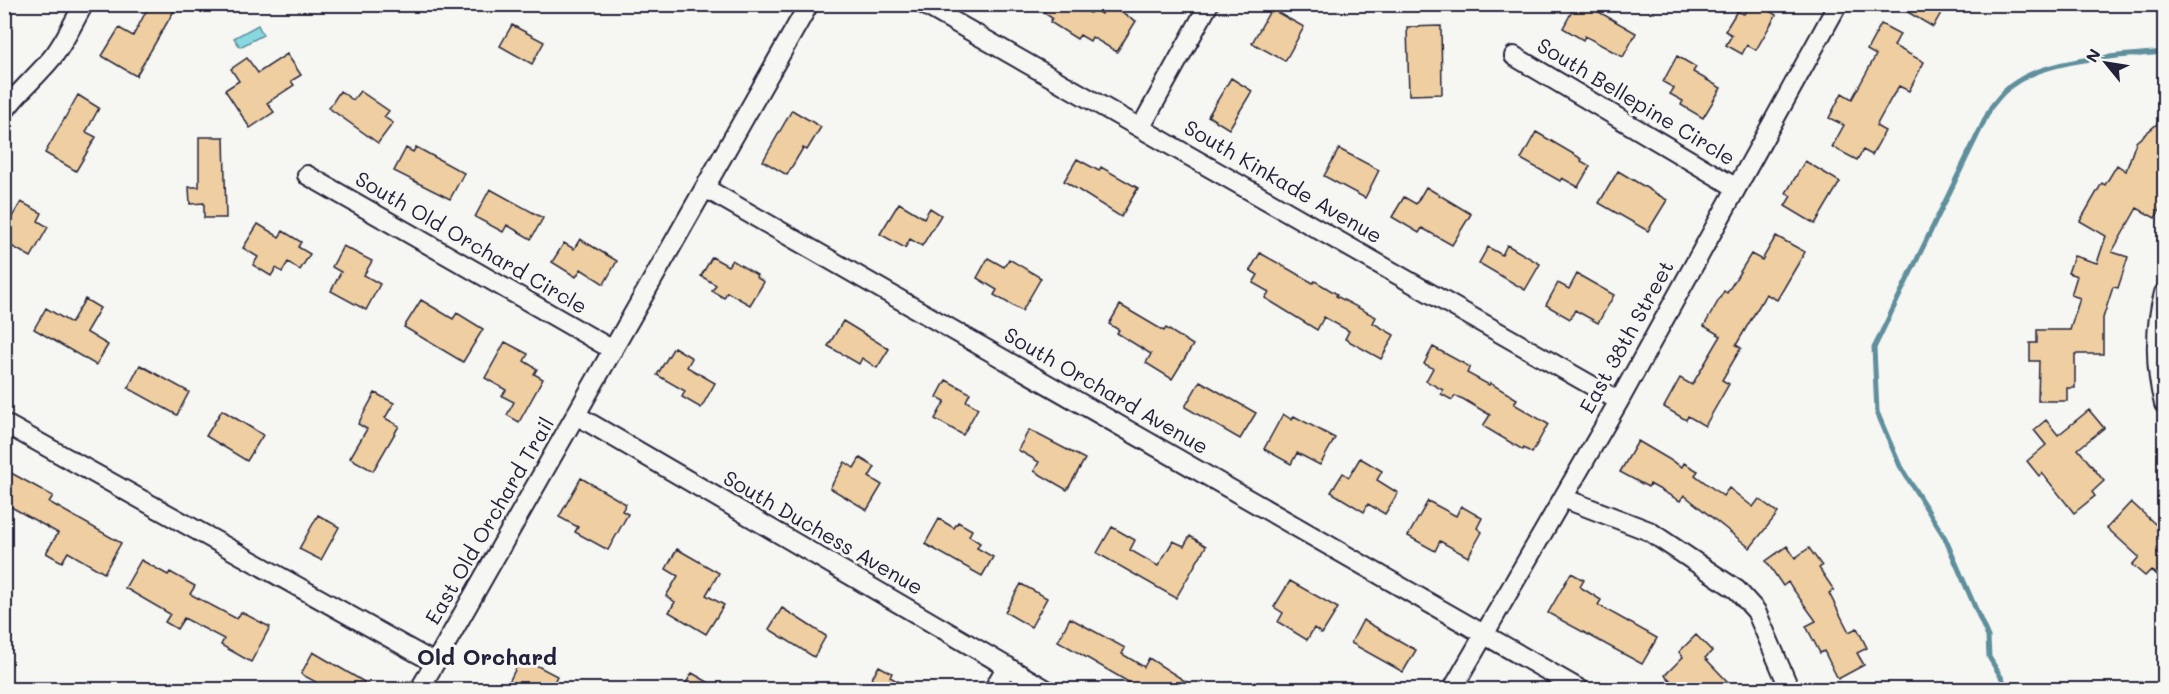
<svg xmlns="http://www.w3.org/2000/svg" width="2169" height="694" font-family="Mali,sans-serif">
	<rect width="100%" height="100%" fill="#f6f6f2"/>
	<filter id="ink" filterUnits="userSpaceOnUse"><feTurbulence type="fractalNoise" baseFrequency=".0167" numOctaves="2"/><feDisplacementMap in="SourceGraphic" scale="12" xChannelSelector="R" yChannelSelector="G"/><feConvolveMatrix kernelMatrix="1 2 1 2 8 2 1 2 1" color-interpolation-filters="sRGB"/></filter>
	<g filter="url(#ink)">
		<path fill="#87d8df" stroke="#5f8f9d" stroke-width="1.5" d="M258 25 263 35 240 47 234 38Z"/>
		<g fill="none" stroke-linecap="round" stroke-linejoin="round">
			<path stroke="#5f8f9d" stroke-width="5" d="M2009 690 1989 657 1988 637 1945 538 1900 466 1877 412 1874 348 1991 107C1999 97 2007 87 2018 81 2054 58 2122 56 2164 52"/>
		</g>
		<path fill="#efcfa1" stroke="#22223b" stroke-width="1.5" d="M150 4H178L136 76 102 56 119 28 133 36Z
			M1049 4H1076L1090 13 1093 9 1101 14 1108 4 1136 21 1117 52 1092 37 1090 41 1080 35 1077 39 1050 22 1052 18 1044 13Z
			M1576 4H1585L1636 33 1623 57 1585 36 1583 40 1563 28Z
			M1749 4H1758L1776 15 1756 50 1747 45 1742 54 1726 45 1732 35 1725 31 1737 11 1744 14Z
			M1894 4H1946L1933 27Z
			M1271 9 1304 27 1285 61 1252 43Z
			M1881 24 1900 34 1894 46 1924 62 1909 91 1899 86 1892 97 1876 126 1885 131 1872 155 1863 150 1857 160 1832 147 1844 125 1829 118 1842 93 1852 99 1876 55 1867 50Z
			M512 25 544 42 532 64 500 46Z
			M1441 26 1442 94 1409 95 1407 27Z
			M287 54 301 75 291 81 294 85 267 103 274 112 250 128 225 90 239 81 231 69 247 58 258 73Z
			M1677 56 1696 67 1693 72 1721 88 1703 118 1681 105 1683 101 1670 94 1674 88 1663 82Z
			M1231 78 1252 91 1229 129 1208 116Z
			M340 91 353 100 360 91 389 111 384 117 393 123 378 143 329 108Z
			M78 95 99 108 86 132 96 137 76 171 45 153Z
			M792 110 821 127 807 150 803 148 787 175 763 161Z
			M2164 118V202L2155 218 2137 208 2112 252 2128 257 2118 288 2113 287 2103 318V354H2075V388H2067V401H2038L2039 361H2030V343H2037V330H2070L2080 298 2071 295 2077 276 2068 273 2074 256 2097 263 2106 236 2080 221 2102 183 2105 185 2117 165 2126 171 2136 142Z
			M1536 132 1582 159 1581 161 1590 166 1578 187 1562 178 1560 181 1521 159Z
			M199 137H224L226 218H204V203L190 204 189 187H199Z
			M416 147 464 173 450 199 394 171 406 148 413 152Z
			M1339 149 1379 170 1365 198 1324 176Z
			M1077 159 1099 171 1101 167 1138 188 1121 217 1064 181Z
			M1805 161 1840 182 1815 224 1785 206 1791 196 1786 193Z
			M1618 171 1667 200 1648 231 1599 203Z
			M1426 187 1471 214 1452 245 1422 228 1419 233 1392 217 1404 197 1416 204Z
			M490 189 543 218 531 239 507 225 503 232 475 217Z
			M21 202 42 213 38 221 48 227 31 257 4 242V216L11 219Z
			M899 203 924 218 930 208 941 215 922 246 910 239 905 248 880 234Z
			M258 224 279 237 283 231 301 242 298 247 310 254 300 270 288 262 282 272 276 268 271 276 253 265 258 257 243 248Z
			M1776 236 1805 252 1777 300 1766 294 1736 345 1741 348 1722 380 1729 384 1705 426 1688 416 1686 420 1664 407 1680 378 1692 385 1721 336 1704 326 1724 291 1727 293 1751 254 1762 260Z
			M580 239 617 261 604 284 581 269 576 277 552 262 564 243 574 249Z
			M1507 245 1540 264 1525 290 1479 263 1488 247 1502 255Z
			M343 246 372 261 364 275 380 284 366 310 331 291 341 272 332 267Z
			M1260 253 1313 283 1315 281 1337 294 1336 296 1376 317 1373 323 1394 335 1381 359 1345 339 1349 331 1324 317 1317 330 1265 298 1269 292 1253 283 1258 275 1250 270Z
			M712 257 728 266 732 260 757 275 756 277 764 282 750 305 727 292 724 298 712 291 716 285 701 276Z
			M988 258 1004 267 1009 259 1041 278 1022 311 994 295 997 290 977 278Z
			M1577 274 1614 295 1598 323 1575 310 1570 319 1546 305 1558 283 1569 289Z
			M85 299 100 308 86 332 108 345 96 365 34 329 46 308 71 323Z
			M421 300 453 319 457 313 483 329 463 362 404 327Z
			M1120 305 1164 331 1166 328 1193 345 1172 379 1146 363 1151 354 1117 333 1119 330 1109 324Z
			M843 321 889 349 877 368 862 358 859 364 828 346Z
			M505 342 528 354 524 361 537 369 534 374 543 379 519 422 507 415 514 402 502 396 506 390 485 378Z
			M674 347 692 358 687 367 715 383 701 408 682 397 685 391 657 375Z
			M1433 347 1470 367 1467 373 1489 385 1490 383 1517 399 1514 404 1548 424 1532 453 1524 448 1523 450 1483 426 1490 415 1463 399 1455 396 1452 400 1441 394 1443 390 1426 381 1433 368 1424 364Z
			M140 365 189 392 177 415 128 388Z
			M946 380 970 393 966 401 978 408 963 435 935 419 945 401 937 397Z
			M1200 381 1256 413 1240 439 1185 407Z
			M375 393 394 403 385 418 399 426 373 471 350 458 367 429 358 424Z
			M222 410 263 435 247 461 206 436Z
			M2089 410 2104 428 2078 449 2104 481 2092 492 2095 496 2074 513 2042 473 2039 476 2027 461 2046 445 2034 430 2046 420 2058 435Z
			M1283 414 1292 420 1294 416 1335 438 1320 465 1297 453 1291 464 1264 449Z
			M1029 430 1085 459 1067 490 1034 471 1039 462 1018 450Z
			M1638 441 1682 467 1684 463 1698 471 1695 475 1723 496 1729 488 1753 507 1759 499 1778 513 1750 548 1684 495 1680 501 1650 484 1648 487 1620 472Z
			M860 458 875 467 869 477 882 485 867 510 830 488 845 462 854 468Z
			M1360 458 1382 471 1377 480 1398 493 1385 514 1368 504 1364 512 1331 492 1343 473 1349 477Z
			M4 469 53 496 49 502 121 543 104 573 68 552 62 562 46 553 58 533 4 503Z
			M581 478 626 504 622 511 628 514 608 550 575 532 578 527 559 517Z
			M1428 501 1456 516 1461 506 1482 518 1477 528 1482 532 1468 557 1440 541 1435 551 1408 536Z
			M2131 502 2164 532V583L2151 570 2145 576 2132 565 2139 557 2107 528Z
			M318 515 339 527 321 560 299 549Z
			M939 519 954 528 958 522 972 530 969 536 980 543 977 548 993 557 982 576 925 544Z
			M1112 527 1135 540 1130 550 1158 566 1173 541 1184 546 1190 536 1206 546 1176 598 1097 553Z
			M1787 546 1795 558 1809 548 1822 566 1819 568 1834 590 1829 593 1849 632 1857 628 1867 648 1857 653 1864 665 1838 679 1824 651 1820 653 1806 626 1816 621 1788 582 1783 586 1766 561Z
			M677 549 719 573 706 595 724 605 706 634 669 612 675 602 666 596 678 576 666 569Z
			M141 560 168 575 170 572 195 586 190 594 237 619 241 612 270 627 251 662 221 645 224 639 184 618 177 629 165 622 170 614 125 588Z
			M1571 573 1584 580 1580 587 1601 600 1598 605 1657 638 1642 664 1548 613Z
			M1290 581 1338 608 1322 634 1314 628 1307 640 1278 622 1283 613 1274 607Z
			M1021 584 1047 598 1031 627 1005 612Z
			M782 608 826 636 814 657 769 629Z
			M1070 618 1125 648 1122 654 1144 667 1149 658 1199 690H1142L1058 641Z
			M1363 620 1416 650 1403 672 1351 643Z
			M1696 635 1712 651 1705 658 1729 683 1723 690H1687L1680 683 1676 686 1665 675 1683 657 1679 652Z
			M313 652 378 690H312L316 682 301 674Z
			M519 662H530L557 676 550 690H505Z
			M879 666 892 673 890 677 913 690H865Z
			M692 673 722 690H682Z"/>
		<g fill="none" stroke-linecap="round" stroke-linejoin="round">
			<defs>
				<path id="minor" d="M923 4 1619 401
					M1514 56 1735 187
					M4 112C18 91 39 75 55 54 66 39 74 21 84 4
					M1141 127 1209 4
					M307 175 613 350
					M705 188 1581 690
					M2164 293C2154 329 2155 369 2164 404
					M576 415 1047 690
					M4 423 435 663 809 4
					M1563 498 1649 531 1737 590 1756 611 1790 690
					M419 690 435 663
					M993 690 1007 666
					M1452 690 1619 401 1838 4"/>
			</defs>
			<use href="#minor" stroke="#22223b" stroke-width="22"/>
			<use href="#minor" stroke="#f6f6f2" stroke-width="18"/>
		</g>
	</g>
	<g text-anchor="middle" stroke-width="6" stroke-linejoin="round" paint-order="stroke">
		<g font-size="21" fill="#22223b" stroke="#f6f6f2">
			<text transform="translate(1636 102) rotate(31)" y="7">South Bellepine Circle</text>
			<text transform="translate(1283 182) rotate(30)" y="7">South Kinkade Avenue</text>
			<text transform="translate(471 243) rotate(30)" y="7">South Old Orchard Circle</text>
			<text transform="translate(1627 337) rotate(-61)" y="7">East 38th Street</text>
			<text transform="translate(1106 391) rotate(30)" y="7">South Orchard Avenue</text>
			<text transform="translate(490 521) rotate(-60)" y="7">East Old Orchard Trail</text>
			<text transform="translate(823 533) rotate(30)" y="7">South Duchess Avenue</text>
		</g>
		<g font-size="22" font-weight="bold" fill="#22223b" stroke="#f6f6f2">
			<text x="487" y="665">Old Orchard</text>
		</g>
	</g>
	<rect width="2169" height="694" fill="none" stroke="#f6f6f2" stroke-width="24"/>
	<rect x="12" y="12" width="2145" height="670" fill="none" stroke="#22223b" stroke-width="2" filter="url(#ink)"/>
	<g transform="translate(2106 63) rotate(300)" stroke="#f6f6f2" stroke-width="4.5" paint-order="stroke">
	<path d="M0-4.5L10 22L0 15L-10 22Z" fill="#22223b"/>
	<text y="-9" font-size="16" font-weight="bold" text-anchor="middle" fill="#22223b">N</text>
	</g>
</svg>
